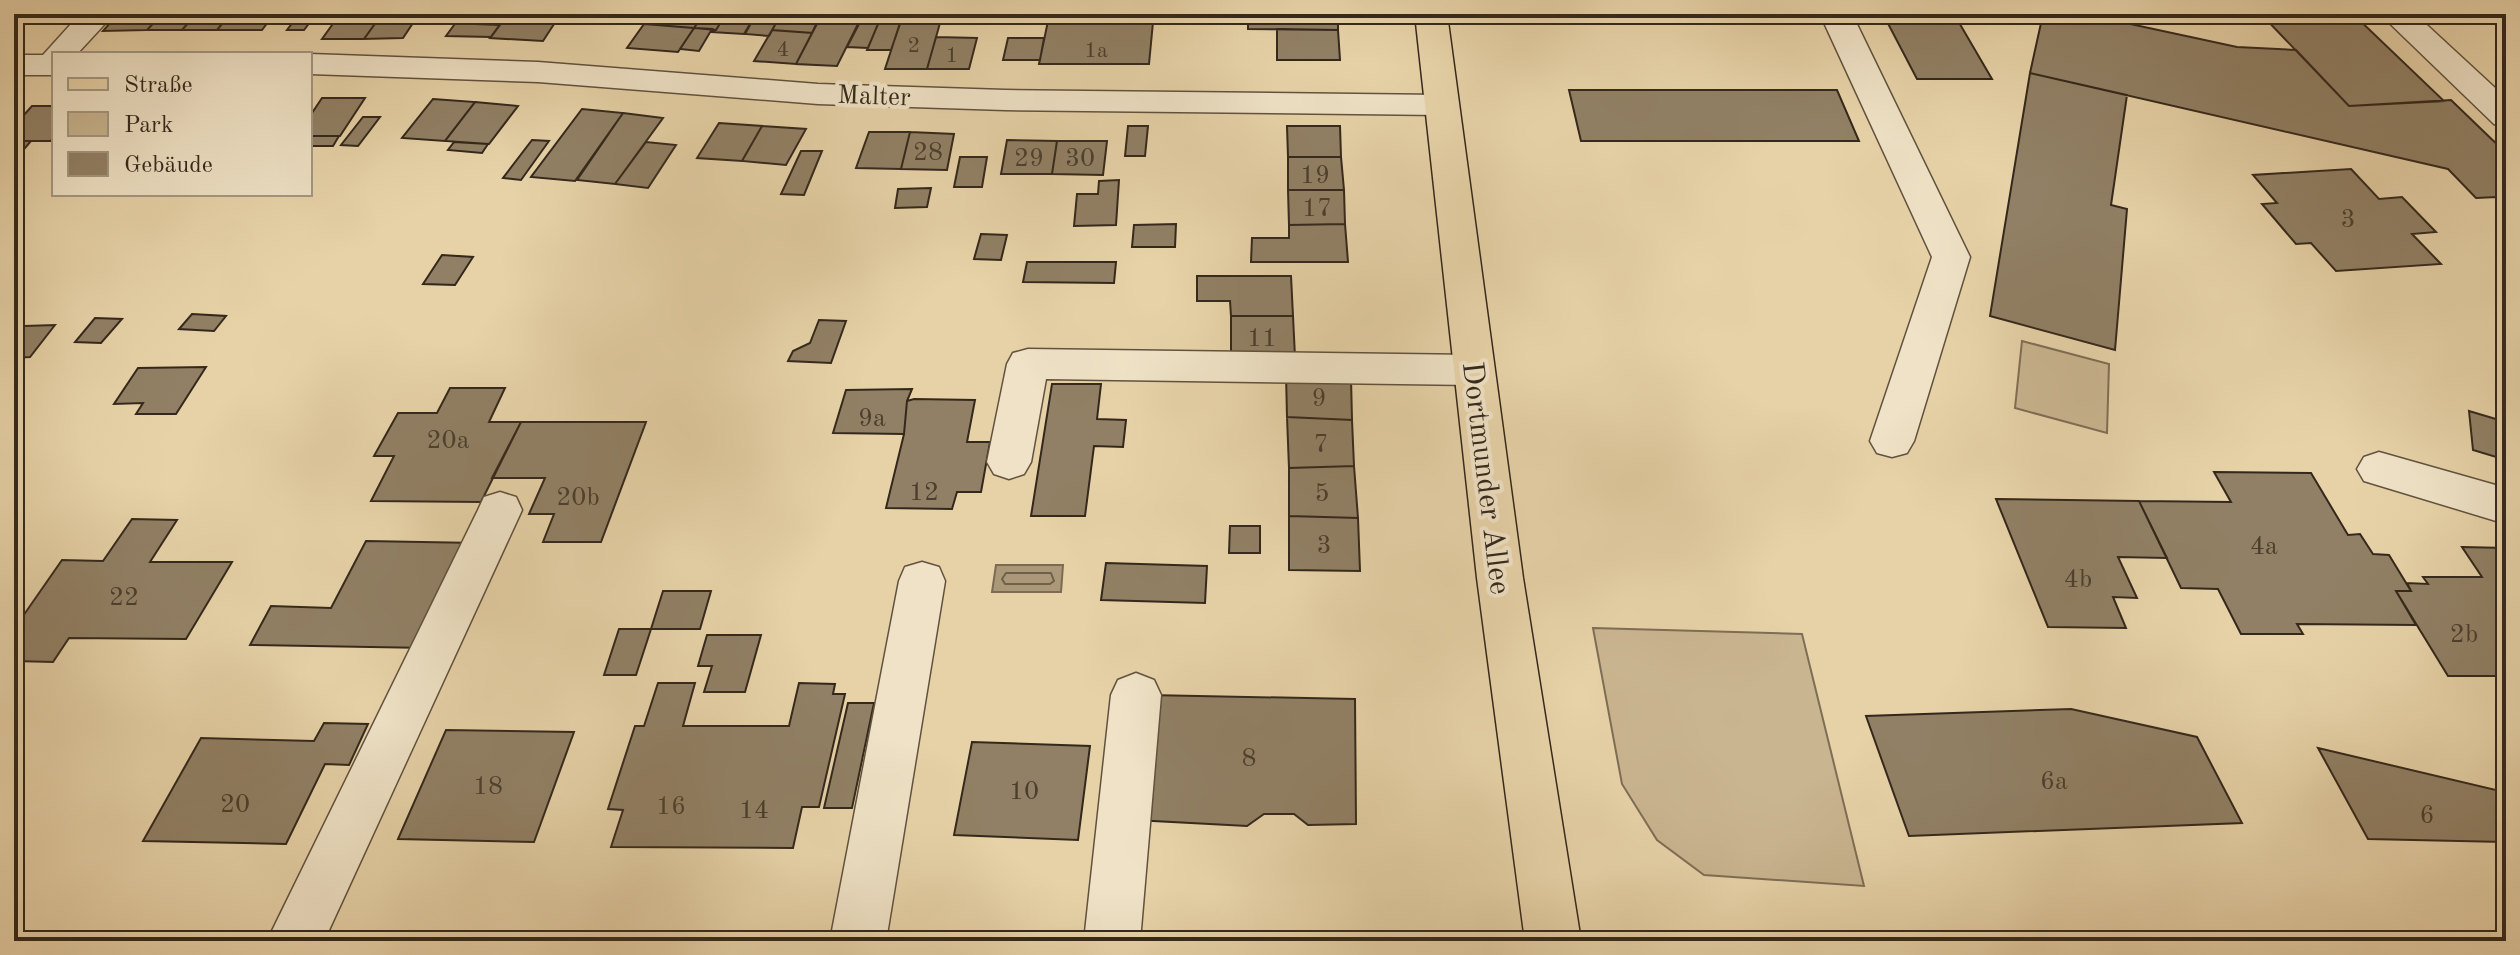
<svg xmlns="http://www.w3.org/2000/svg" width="2520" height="955" font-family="'Old Standard TT',serif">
	<rect width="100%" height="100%" fill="#e7d2a8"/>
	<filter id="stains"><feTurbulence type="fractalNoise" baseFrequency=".0025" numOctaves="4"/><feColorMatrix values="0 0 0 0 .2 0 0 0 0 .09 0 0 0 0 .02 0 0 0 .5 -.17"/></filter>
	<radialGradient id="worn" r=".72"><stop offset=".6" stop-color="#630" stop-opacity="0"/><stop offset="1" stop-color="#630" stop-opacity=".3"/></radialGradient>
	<path fill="#c9b590" stroke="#7e6e56" stroke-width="2" d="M2022 341 2109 364 2107 433 2015 408Z
		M1593 628 1802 634 1864 886 1704 875 1657 840 1622 784Z"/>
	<path fill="#aa9878" stroke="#7b6b53" stroke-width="2" d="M996 565H1063L1061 592H992Z"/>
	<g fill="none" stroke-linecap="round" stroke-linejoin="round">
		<path stroke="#6f604a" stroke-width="2" d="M1006 573H1051L1054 581 1050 584H1005L1002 579Z"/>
	</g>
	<path fill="#918065" stroke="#34281c" stroke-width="2" d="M118 14H162L147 30 103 31Z
		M162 14H196L182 30H147Z
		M196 14H230L217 30H182Z
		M230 14H274L262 30H217Z
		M299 14H316L304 30H287Z
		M340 14H382L364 39H322Z
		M382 14H419L403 38 364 39Z
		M652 14H704L694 28 644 24Z
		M704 14H726L716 30 694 28Z
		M726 14H756L744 34 711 32 716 30Z
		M756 14H781L769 36 745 34Z
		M781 14H821L812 33 772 30Z
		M1248 14H1338V30L1248 29Z
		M1883 14H1954L1992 79H1917Z
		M2043 14H2084L2237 47 2296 50 2349 106 2451 100 2506 153V207L2497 197 2476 198 2448 169 2030 73Z
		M2261 14H2353L2444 101 2349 106Z
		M507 15 558 18 543 41 490 38Z
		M460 17 482 18 477 24 500 25 491 37 446 36Z
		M820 18 860 20 837 66 796 64Z
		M1048 21 1153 22 1149 64H1039Z
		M900 23H940L927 69H885Z
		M644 24 694 28 678 52 627 48Z
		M859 24H878L868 48 847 47Z
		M878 24H900L891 50H867Z
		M694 28 712 29 699 51 680 49Z
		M1277 29 1338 30 1340 60H1277Z
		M772 30 812 33 796 64 754 61Z
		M936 37 977 38 969 69H927Z
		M1008 38H1044L1040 60H1003Z
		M2030 73 2127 95 2111 205 2127 209 2115 350 1990 316Z
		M1569 90H1837L1859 141H1581Z
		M322 98H365L340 136H310V116Z
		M433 99 475 102 445 141 402 138Z
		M475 102 518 106 489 144 445 141Z
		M32 106H54V135L51 141H14V126Z
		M582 109 623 113 575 181 531 177Z
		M623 113 663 118 615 184 577 180Z
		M363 117H380L358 146 341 145Z
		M719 123 762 126 742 161 697 158Z
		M762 126 806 129 786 165 742 161Z
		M1128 126H1148L1145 156H1125Z
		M1287 126H1340L1341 157H1288Z
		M869 132H910L901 169 856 168Z
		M910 132 954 134 947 170 901 169Z
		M310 136H339L333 146H310Z
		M532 140 549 141 521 180 503 178Z
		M1007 140 1057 141 1052 174H1001Z
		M14 141H31L14 161Z
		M1057 141H1107L1103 175 1052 174Z
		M454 142 488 144 482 153 448 150Z
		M646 142 676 145 648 188 615 184Z
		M801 151H822L804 195 781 194Z
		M960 157H987L982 187H954Z
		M1288 157H1341L1344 190H1288Z
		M2351 169 2379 199 2402 197 2436 232 2412 234 2441 264 2336 271 2311 243 2296 244 2262 204 2277 203 2253 175Z
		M1119 180 1116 225 1074 226 1077 194H1098L1099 181Z
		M931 188 927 207 895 208 898 189Z
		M1288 190H1344L1345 224 1289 225Z
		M1176 224 1175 247H1132L1134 225Z
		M1345 224 1348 262H1251L1252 238H1289V225Z
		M981 234 1007 235 1001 260 974 259Z
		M442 255 473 257 455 285 423 284Z
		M1027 262H1116L1114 283 1023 282Z
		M1197 276H1291L1293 316H1231L1230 301H1197Z
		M192 314 226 316 214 331 179 329Z
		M1231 316H1293L1295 357H1231Z
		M95 318 122 319 101 343 75 342Z
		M819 320 846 321 831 363 788 361 793 351 810 343Z
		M55 325 30 357 14 358V338L24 326Z
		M206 367 176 414H136L143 403 114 404 138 368Z
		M1286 374 1351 378 1352 420 1287 417Z
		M1052 384H1101L1097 419 1126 420 1123 447 1094 446 1085 516H1031Z
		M450 388H505L489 422H521L481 502 371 501 394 456H374L398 413H437Z
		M912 389 907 401 904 434 833 433 846 390Z
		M914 399 975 400 967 442H990L981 492H957L952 509 886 508 904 434 907 401Z
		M2469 411 2506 422V460L2473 450Z
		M1287 417 1352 420 1354 466 1289 468Z
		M521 422H646L601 542H543L554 514H529L545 478H492Z
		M1354 466 1358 518 1289 516V468Z
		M2214 472 2311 473 2348 535 2360 534 2373 554 2389 555 2411 591H2396L2416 625 2297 624 2303 634H2241L2218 589 2181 588 2139 501 2231 502Z
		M1996 499 2139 501 2167 558 2118 557 2137 598 2113 597 2126 628 2048 627Z
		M1289 516 1358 518 1360 571 1289 570Z
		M132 519 177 520 150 562H232L186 639 69 638 53 662 14 661V629L62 560 103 561Z
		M1230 526H1260V553H1229Z
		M366 541 477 543 428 648 250 645 271 606 331 608Z
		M2462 547 2506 548V676H2448L2396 591H2411L2407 583 2428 584 2423 577H2482Z
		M1106 563 1207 566 1205 603 1101 600Z
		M663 591H711L700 629H651Z
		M619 629H651L636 675H604Z
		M707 635H761L745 692H704L712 666H698Z
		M658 683H695L683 726H789L799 683 835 684 833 694H845L819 807H802L793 848 611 847 623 810 608 809 635 726H644Z
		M1148 695 1355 699 1356 824 1308 825 1294 814H1264L1247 826 1135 820Z
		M848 703H874L852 808H824Z
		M2071 709 2197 737 2242 823 1909 836 1866 716Z
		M324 723 368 724 349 765 325 764 286 844 143 841 201 738 314 741Z
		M446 730 574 732 534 842 398 839Z
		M972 742 1090 746 1078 840 954 835Z
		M2318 748 2496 790 2504 842 2368 839Z"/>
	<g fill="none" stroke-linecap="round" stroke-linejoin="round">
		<defs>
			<path id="minor" d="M80 14H114L77 54H54V75H14V55H43Z
				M1820 14H1852L1970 257 1914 441 1907 453 1892 457 1877 453 1870 441 1932 257Z
				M2380 14H2415L2506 98V128L2494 124Z
				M310 54 538 62 818 84 1005 90 1440 95 1452 98 1457 105 1452 112 1440 115 1005 110 818 104 538 82 310 74Z
				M1028 349 1473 355 1488 359 1494 370 1488 381 1473 385 1046 379 1031 462 1024 474 1009 479 994 474 987 462 1007 364 1013 353Z
				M2379 452 2506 488V524L2364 481 2357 469 2364 457Z
				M500 492 516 497 522 510 324 941H267L478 510 484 497Z
				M922 562 939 567 945 581 886 941H830L899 581 905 567Z
				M1136 673 1154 680 1161 695 1140 941H1084L1111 695 1118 680Z"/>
			<path id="major" d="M1415 14H1447L1523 578 1581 941H1525L1477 578Z"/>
		</defs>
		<use href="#minor" stroke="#61523f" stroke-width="3"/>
		<use href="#major" stroke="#34281c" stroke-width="3"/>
		<use href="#minor" fill="#efe2c6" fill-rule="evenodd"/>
		<use href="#major" fill="#e7d2a8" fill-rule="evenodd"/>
	</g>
	<g text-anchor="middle" stroke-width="8" stroke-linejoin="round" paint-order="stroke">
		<g font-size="22" fill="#4b3e2e">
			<text x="914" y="52">2</text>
			<text x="783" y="56">4</text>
			<text x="1096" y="57">1a</text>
			<text x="952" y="62">1</text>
		</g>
		<g font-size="26" fill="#34281c" stroke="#efe2c6">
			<text transform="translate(874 95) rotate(2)" y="9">Malter</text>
		</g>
		<g font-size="26" fill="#4b3e2e">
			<text x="928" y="160">28</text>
			<text x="1029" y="166">29</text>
			<text x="1080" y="166">30</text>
			<text x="1315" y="183">19</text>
			<text x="1317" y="216">17</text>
			<text x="2348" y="227">3</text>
			<text x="1262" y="346">11</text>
			<text x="1319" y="406">9</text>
			<text x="872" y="426">9a</text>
			<text x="448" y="448">20a</text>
			<text x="1321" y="452">7</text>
			<text x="924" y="500">12</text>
			<text x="1322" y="501">5</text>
			<text x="578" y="505">20b</text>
			<text x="1324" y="553">3</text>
			<text x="2264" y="554">4a</text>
			<text x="2078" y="587">4b</text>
			<text x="124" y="605">22</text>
			<text x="2464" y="642">2b</text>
			<text x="1249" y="766">8</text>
			<text x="2054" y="789">6a</text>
			<text x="488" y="794">18</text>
			<text x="1024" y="799">10</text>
			<text x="235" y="812">20</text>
			<text x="671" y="814">16</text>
			<text x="754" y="818">14</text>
			<text x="2427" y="823">6</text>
		</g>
		<g font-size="30" fill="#34281c" stroke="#efe2c6">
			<text transform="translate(1487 478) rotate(83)" y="10">Dortmunder Allee</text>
		</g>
	</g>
	<rect width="2520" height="955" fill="none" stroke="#e7d2a8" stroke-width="48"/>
	<rect x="16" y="16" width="2488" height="923" fill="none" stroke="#34281c" stroke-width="4"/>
	<rect x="24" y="24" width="2472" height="907" fill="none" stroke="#34281c" stroke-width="2"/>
	<rect x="52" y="52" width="260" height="144" fill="#efe2c6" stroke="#a49882" stroke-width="2"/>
	<rect x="68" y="78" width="40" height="12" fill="#e7d2a8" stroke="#a49882" stroke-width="2"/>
	<text x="124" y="92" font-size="24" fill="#34281c">Straße</text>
	<rect x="68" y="112" width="40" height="24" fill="#c9b590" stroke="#a49882" stroke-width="2"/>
	<text x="124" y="132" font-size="24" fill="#34281c">Park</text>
	<rect x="68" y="152" width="40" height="24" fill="#918065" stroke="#a49882" stroke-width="2"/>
	<text x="124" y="172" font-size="24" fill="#34281c">Gebäude</text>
	<rect width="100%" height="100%" filter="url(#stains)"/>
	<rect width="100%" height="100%" fill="url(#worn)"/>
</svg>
